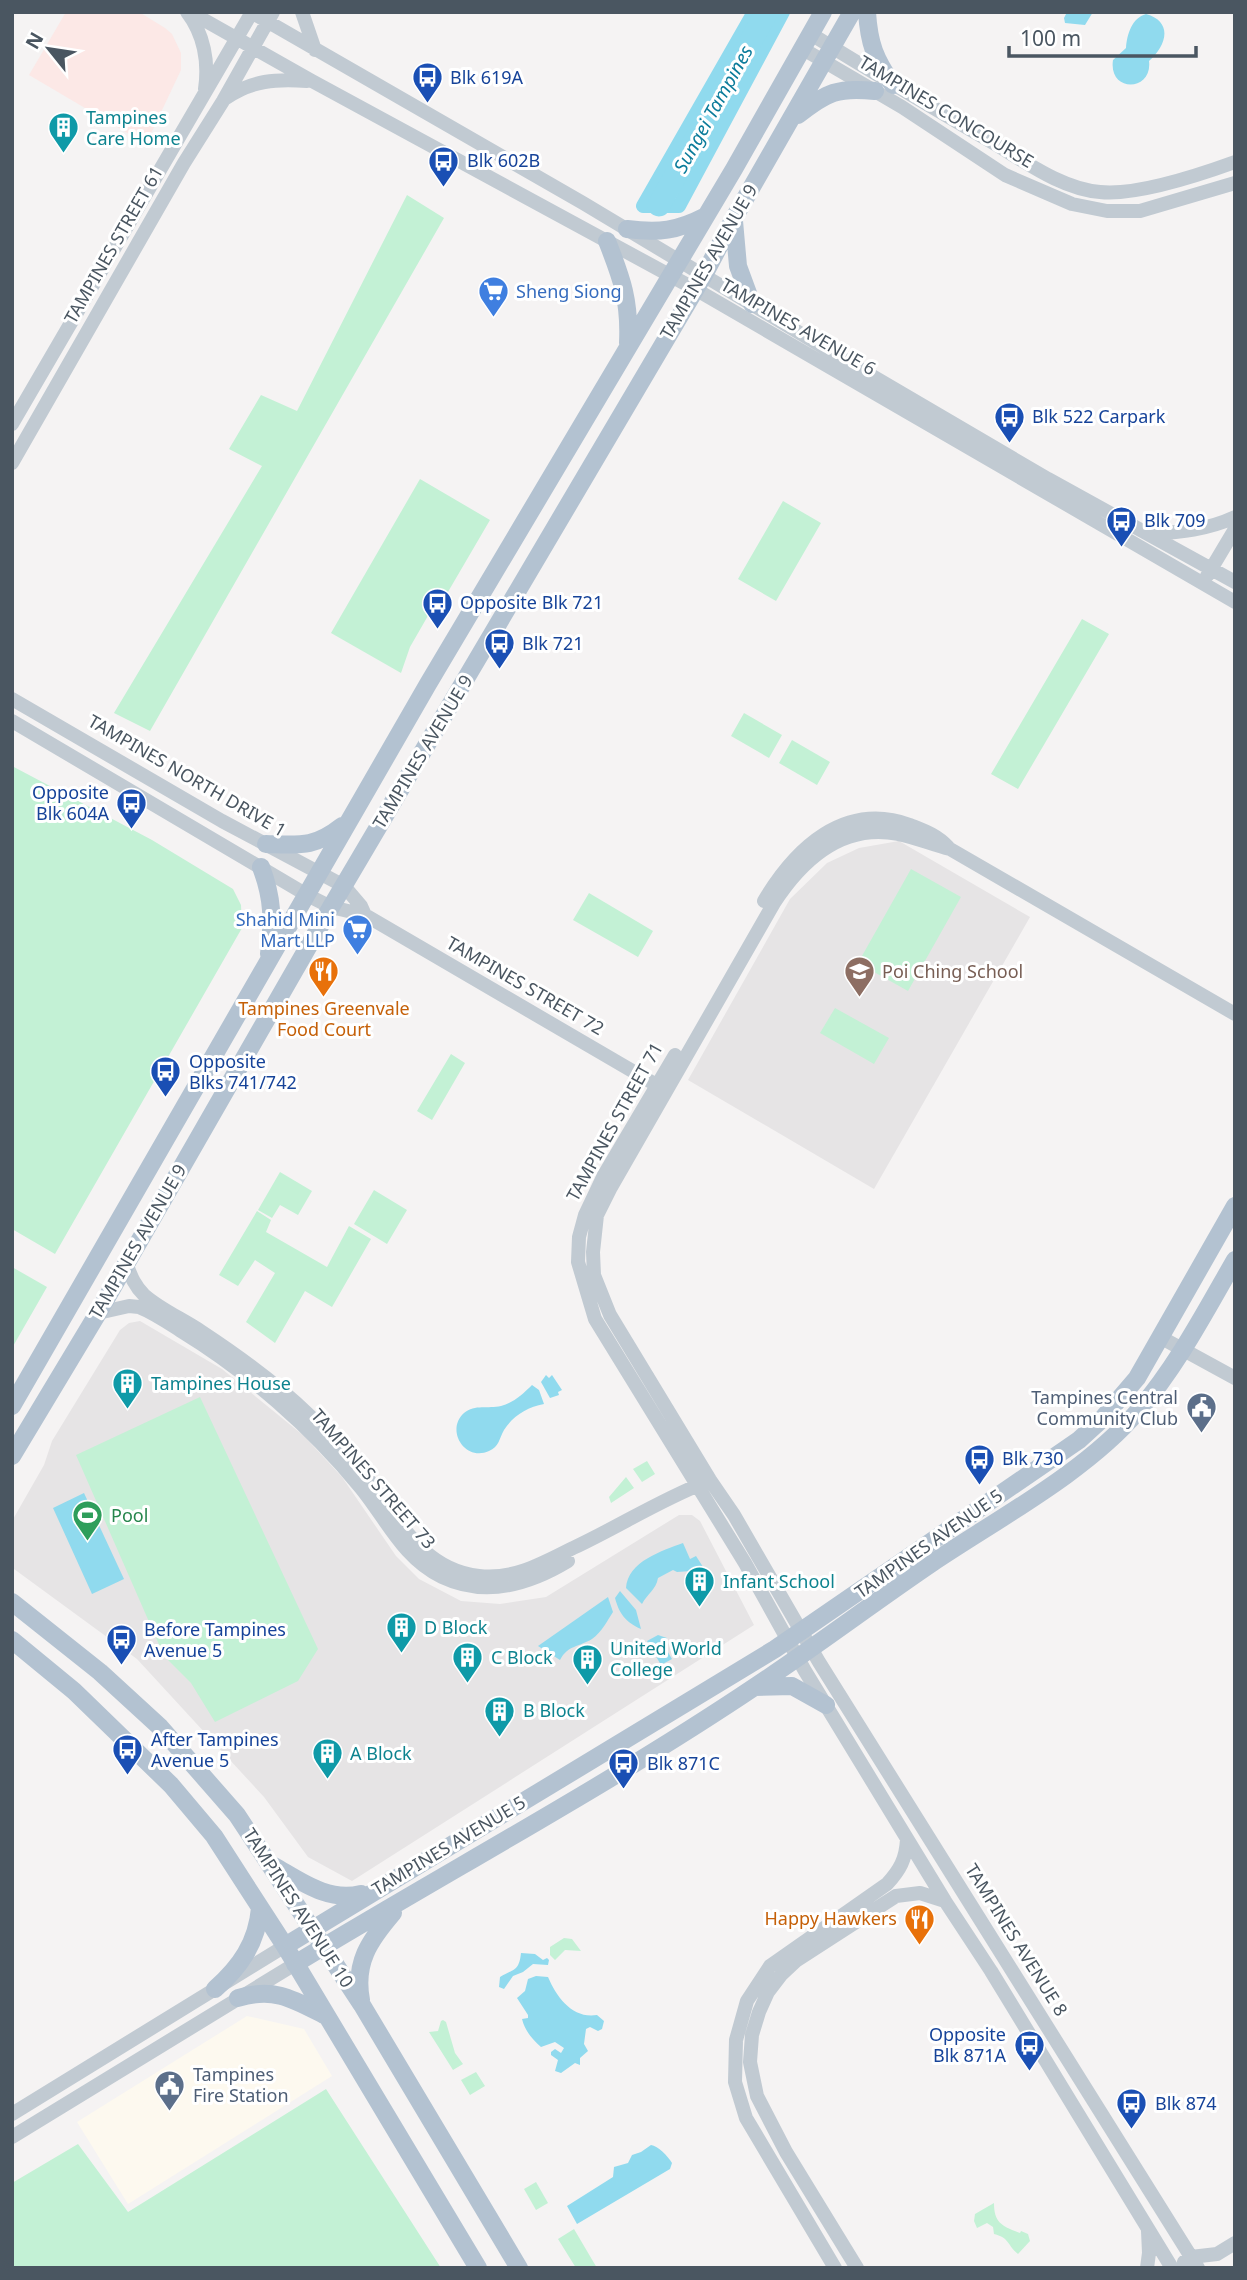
<svg xmlns="http://www.w3.org/2000/svg" width="1247" height="2280" font-family="'Noto Sans',sans-serif">
	<rect width="100%" height="100%" fill="#f5f3f3"/>
	<path fill="#fdf9ef" d="M247 2016 304 2029 332 2076 128 2204 77 2122Z"/>
	<path fill="#e6e4e5" d="M899 841 1030 917 874 1189 688 1080 790 899 827 863 859 848Z
		M140 1321 222 1369 304 1436 342 1477 396 1556 419 1579 461 1601 500 1604 546 1597 679 1515H692L700 1521 754 1625 352 1881 308 1857 264 1797 137 1659 14 1569 12 1521 44 1465 52 1441 120 1330 129 1323Z"/>
	<path fill="#fce8e6" d="M66 12H139L165 28 172 34 181 53V70L146 144 29 75Z"/>
	<path fill="#c3f1d5" d="M407 195 444 218 150 731 114 713 262 466 229 449 261 395 297 411Z
		M420 479 490 520 445 597 429 614 410 647 401 673 331 633Z
		M783 501 821 523 776 601 738 579Z
		M1082 619 1109 634 1018 789 991 774Z
		M744 713 782 735 769 758 731 736Z
		M792 740 830 762 817 785 779 763Z
		M12 766 152 840 233 889 241 905 242 928 55 1254 12 1229Z
		M911 869 961 897 908 991 858 963Z
		M589 893 653 931 638 957 573 920Z
		M835 1008 889 1038 874 1064 820 1033Z
		M451 1054 465 1063 432 1120 417 1111Z
		M280 1172 312 1191 298 1215 280 1205 272 1218 258 1210Z
		M374 1190 407 1210 387 1244 354 1224Z
		M257 1211 271 1220 266 1232 327 1267 349 1226 371 1239 332 1307 305 1291 275 1343 246 1322 275 1273 255 1260 238 1286 219 1275Z
		M12 1267 47 1287 12 1348Z
		M200 1397 318 1649 298 1681 215 1722 191 1683 164 1656 76 1455Z
		M647 1461 655 1474 642 1482 633 1469Z
		M626 1477 634 1488 611 1503 609 1497Z
		M564 1938 572 1939 581 1951 565 1950 555 1960 550 1955V1947Z
		M443 2020 446 2022 455 2053 463 2064 453 2070 429 2032 438 2031 441 2021Z
		M476 2072 485 2086 470 2095 461 2080Z
		M326 2089 441 2268H12V2183L78 2144 128 2212Z
		M536 2182 548 2203 536 2210 524 2189Z
		M994 2203C994 2223 1002 2226 1020 2233L1021 2231 1028 2234 1030 2241 1018 2254C1007 2245 1010 2238 994 2234L993 2227 987 2223 977 2228 974 2221 975 2214Z
		M574 2229 597 2268H576L558 2239Z"/>
	<path fill="#90daee" d="M1067 12H1093L1085 25 1065 23 1064 18Z
		M1146 14C1174 22 1166 46 1149 61 1153 92 1108 93 1113 60L1126 48C1127 34 1132 18 1146 14Z
		M546 1375 549 1378 552 1375 562 1390 558 1392 559 1395 550 1398 541 1382Z
		M532 1385 539 1390 544 1404C527 1407 513 1416 504 1430 499 1439 499 1447 489 1451 465 1462 445 1430 464 1413 475 1404 488 1409 501 1406 513 1403 523 1394 532 1385Z
		M84 1493 124 1579 92 1594 53 1508Z
		M683 1543 690 1559 696 1556 705 1570 677 1572 673 1570 658 1578C656 1590 647 1594 642 1604L626 1588C628 1561 662 1551 683 1543Z
		M620 1591 636 1610 641 1629C625 1622 619 1613 615 1598Z
		M608 1597 613 1612C607 1621 602 1632 592 1639 579 1647 568 1645 560 1660L538 1646Z
		M658 1635 667 1638 665 1647 672 1659 661 1665 647 1641Z
		M521 1953 535 1954 543 1960 547 1958 549 1960 548 1965 533 1964 523 1972 513 1976 504 1989 499 1987 500 1977C513 1969 519 1972 521 1953Z
		M536 1976 548 1977C557 1998 573 2019 597 2015L604 2021 602 2029 598 2031 590 2027 586 2029 584 2044 588 2051 580 2058V2065L575 2063 561 2073 555 2071 558 2060 551 2055V2052L555 2049 561 2053 564 2048 555 2042 541 2047C532 2039 525 2031 522 2019L528 2018V2015L517 1998 525 1991 528 1979Z
		M651 2145C658 2146 668 2156 672 2163L670 2169 577 2224 567 2206 613 2177 614 2167 628 2163 632 2155 641 2152Z"/>
	<g fill="none" stroke-linecap="round" stroke-linejoin="round">
		<path stroke="#90daee" stroke-width="14" d="M754 12 643 206H679L783 12"/>
		<path stroke="#90daee" stroke-width="23" d="M659 205 767 12"/>
		<path stroke="#c1cad2" stroke-width="14" d="M187 12C204 34 209 62 205 89
			M190 12 312 81 695 289 1235 602
			M251 12 583 203 833 353 1048 479 1235 582
			M302 12 315 50
			M811 34C870 71 930 106 990 141 1023 160 1061 189 1100 192 1137 196 1199 175 1235 162
			M803 49 902 107 1005 175 1072 204 1107 211H1140L1235 183
			M226 98C252 80 276 79 307 81
			M12 424 252 12
			M12 463 184 163 223 101 273 12
			M1150 534C1181 532 1207 530 1235 517
			M1207 576 1235 529
			M12 699 222 821 344 886 361 906 365 915
			M12 721 307 895 331 907 365 915 665 1090
			M764 901C795 849 844 801 910 825 925 831 937 835 948 847
			M675 1055 604 1175 585 1215 579 1237 578 1262 595 1319 745 1563 805 1671 945 1901 991 1971 1172 2268
			M126 1263C131 1276 134 1285 144 1295 161 1310 183 1319 202 1332 240 1357 277 1384 310 1416 331 1437 354 1459 371 1483 400 1522 424 1570 479 1576 514 1580 543 1563 573 1548 618 1527 660 1500 706 1482
			M98 1313 129 1306 139 1307C154 1313 167 1322 181 1331 248 1372 311 1427 361 1488 387 1520 403 1558 442 1577 486 1598 530 1584 568 1561
			M1160 1337 1235 1378
			M12 2114 285 1946
			M12 2137 295 1964
			M1184 2262 1191 2257 1217 2254 1235 2243
			M835 2268 746 2118 735 2082 736 2040 747 2001 770 1966 887 1884C900 1870 906 1859 907 1839
			M857 2268 786 2152 757 2096 750 2062 752 2035 759 2012 768 1992 781 1975 797 1960 896 1896 920 1893 945 1901
			M1147 2268 1149 2253 1148 2231
			M1198 2268 819 1662 734 1515 710 1480 610 1315 594 1275 593 1252 597 1215 610 1189 774 903C802 860 843 823 898 834 915 837 933 845 950 849L1235 1014"/>
		<path stroke="#b3c2d1" stroke-width="18" d="M867 12C869 44 875 59 893 85
			M798 115C827 92 838 87 875 91
			M734 221 738 266 752 304
			M627 229C659 233 677 231 706 216
			M607 241C622 279 630 301 628 343
			M266 844C300 845 314 848 342 826
			M261 867C273 899 273 920 269 954
			M12 1406 428 684 734 169 823 12
			M12 1456 98 1313 331 907 704 275 734 218 852 12
			M12 1602 100 1672 160 1727 237 1815 362 2005 519 2268
			M12 1640 74 1691 171 1785 214 1836 285 1946 478 2268
			M755 1687 792 1686 826 1705
			M274 1866C302 1882 328 1902 361 1894
			M285 1946 775 1649 1079 1440 1102 1419 1137 1378 1235 1206
			M295 1964C448 1871 607 1786 756 1686 815 1647 873 1603 932 1563 999 1518 1086 1472 1138 1411 1177 1366 1205 1312 1235 1260
			M215 1989C240 1967 257 1943 260 1908
			M238 1998C274 1987 293 1999 324 2015
			M361 2000C354 1963 369 1941 393 1913"/>
	</g>
	<defs>
		<symbol id="bus-pin" viewBox="-11 -11 22 30"><path d="M0 17L-7.5 6A9.5 9.5 0 1 1 7.5 6Z" fill="#1a4fb4" stroke="#fff"/><path d="M-5-6H5V4H4V6H2V4H-2V6H-4V4H-5ZM-3.5-4V0h7V-4ZM-3.5 1.2v1.5H-2V1.2ZM2 1.2v1.5H3.5V1.2Z" fill="#fff"/></symbol>
		<symbol id="building-pin" viewBox="-11 -11 22 30"><path d="M0 17L-7.5 6A9.5 9.5 0 1 1 7.5 6Z" fill="#0f9aa8" stroke="#fff"/><path d="M-4-6H4V6H1V3H-1V6H-4ZM-2.5-4.3h1.7v1.8h-1.7ZM.8-4.3h1.7v1.8H.8ZM-2.5-1h1.7V.8h-1.7ZM.8-1h1.7V.8H.8Z" fill="#fff"/></symbol>
		<symbol id="supermarket-pin" viewBox="-11 -11 22 30"><path d="M0 17L-7.5 6A9.5 9.5 0 1 1 7.5 6Z" fill="#3f7fe0" stroke="#fff"/><path d="M-6-5.5h2.5l.6 2H6L4.5 2H-2.5L-4.4-4H-6ZM-1.5 3.2a1.3 1.3 0 1 0 .1 0ZM3 3.2a1.3 1.3 0 1 0 .1 0Z" fill="#fff"/></symbol>
		<symbol id="restaurant-pin" viewBox="-11 -11 22 30"><path d="M0 17L-7.5 6A9.5 9.5 0 1 1 7.5 6Z" fill="#e8710a" stroke="#fff"/><path d="M-5-6h1v4h1v-4h1v4h1v-4h1v5L-1.5 .5V6h-2V.5L-5-1ZM5-6V6H3V1.5H1.5Q1.5-4 5-6Z" fill="#fff"/></symbol>
		<symbol id="school-pin" viewBox="-11 -11 22 30"><path d="M0 17L-7.5 6A9.5 9.5 0 1 1 7.5 6Z" fill="#8d6e63" stroke="#fff"/><path d="M0-5L7-2L0 1L-7-2ZM-4 1L0 2.5L4 1V4Q0 6-4 4Z" fill="#fff"/></symbol>
		<symbol id="civic-pin" viewBox="-11 -11 22 30"><path d="M0 17L-7.5 6A9.5 9.5 0 1 1 7.5 6Z" fill="#5c6f8a" stroke="#fff"/><path d="M-.6-6.5H3V-4.5H.6V-3L4-1V1h2V6H-6V1h2V-1L-.6-3ZM-1.2 2.5V6h2.4V2.5Z" fill="#fff"/></symbol>
		<symbol id="stadium-pin" viewBox="-11 -11 22 30"><path d="M0 17L-7.5 6A9.5 9.5 0 1 1 7.5 6Z" fill="#2e9e5b" stroke="#fff"/><path d="M0-5a6.5 5 0 1 0 0 10a6.5 5 0 1 0 0-10ZM-3.5-1.8h7v3.6h-7Z" fill="#fff"/></symbol>
	</defs>
	<g fill-rule="evenodd">
		<use href="#bus-pin" x="410" y="60" width="35" height="47"/>
		<use href="#building-pin" x="46" y="110" width="35" height="47"/>
		<use href="#bus-pin" x="426" y="144" width="35" height="47"/>
		<use href="#supermarket-pin" x="476" y="274" width="35" height="47"/>
		<use href="#bus-pin" x="992" y="400" width="35" height="47"/>
		<use href="#bus-pin" x="1104" y="504" width="35" height="47"/>
		<use href="#bus-pin" x="420" y="586" width="35" height="47"/>
		<use href="#bus-pin" x="482" y="626" width="35" height="47"/>
		<use href="#bus-pin" x="114" y="786" width="35" height="47"/>
		<use href="#supermarket-pin" x="340" y="912" width="35" height="47"/>
		<use href="#restaurant-pin" x="306" y="954" width="35" height="47"/>
		<use href="#school-pin" x="842" y="954" width="35" height="47"/>
		<use href="#bus-pin" x="148" y="1054" width="35" height="47"/>
		<use href="#building-pin" x="110" y="1366" width="35" height="47"/>
		<use href="#civic-pin" x="1184" y="1390" width="35" height="47"/>
		<use href="#bus-pin" x="962" y="1442" width="35" height="47"/>
		<use href="#stadium-pin" x="70" y="1498" width="35" height="47"/>
		<use href="#building-pin" x="682" y="1564" width="35" height="47"/>
		<use href="#building-pin" x="384" y="1610" width="35" height="47"/>
		<use href="#bus-pin" x="104" y="1622" width="35" height="47"/>
		<use href="#building-pin" x="450" y="1640" width="35" height="47"/>
		<use href="#building-pin" x="570" y="1642" width="35" height="47"/>
		<use href="#building-pin" x="482" y="1694" width="35" height="47"/>
		<use href="#bus-pin" x="110" y="1732" width="35" height="47"/>
		<use href="#building-pin" x="310" y="1736" width="35" height="47"/>
		<use href="#bus-pin" x="606" y="1746" width="35" height="47"/>
		<use href="#restaurant-pin" x="902" y="1902" width="35" height="47"/>
		<use href="#bus-pin" x="1012" y="2028" width="35" height="47"/>
		<use href="#civic-pin" x="152" y="2068" width="35" height="47"/>
		<use href="#bus-pin" x="1114" y="2086" width="35" height="47"/>
	</g>
	<g text-anchor="middle" stroke-width="6" stroke-linejoin="round" paint-order="stroke">
		<g font-size="18" fill="#164399" stroke="#fff" text-anchor="start">
			<text x="450" y="84">Blk 619A</text>
			<text x="467" y="167">Blk 602B</text>
			<text x="1032" y="423">Blk 522 Carpark</text>
			<text x="1144" y="527">Blk 709</text>
			<text x="460" y="609">Opposite Blk 721</text>
			<text x="522" y="650">Blk 721</text>
			<text x="109" y="799" text-anchor="end">Opposite<tspan x="109" dy="21">Blk 604A</tspan></text>
			<text x="189" y="1068">Opposite<tspan x="189" dy="21">Blks 741/742</tspan></text>
			<text x="1002" y="1465">Blk 730</text>
			<text x="144" y="1636">Before Tampines<tspan x="144" dy="21">Avenue 5</tspan></text>
			<text x="151" y="1746">After Tampines<tspan x="151" dy="21">Avenue 5</tspan></text>
			<text x="647" y="1770">Blk 871C</text>
			<text x="1006" y="2041" text-anchor="end">Opposite<tspan x="1006" dy="21">Blk 871A</tspan></text>
			<text x="1155" y="2110">Blk 874</text>
		</g>
		<g font-size="18" fill="#4a5661" stroke="#fff">
			<text transform="translate(946 112) rotate(31)" y="6">TAMPINES CONCOURSE</text>
			<text transform="translate(114 245) rotate(-60)" y="6">TAMPINES STREET 61</text>
			<text transform="translate(709 262) rotate(-60)" y="6">TAMPINES AVENUE 9</text>
			<text transform="translate(798 327) rotate(30)" y="6">TAMPINES AVENUE 6</text>
			<text transform="translate(423 752) rotate(-59)" y="6">TAMPINES AVENUE 9</text>
			<text transform="translate(187 776) rotate(30)" y="6">TAMPINES NORTH DRIVE 1</text>
			<text transform="translate(525 986) rotate(30)" y="6">TAMPINES STREET 72</text>
			<text transform="translate(615 1122) rotate(-61)" y="6">TAMPINES STREET 71</text>
			<text transform="translate(138 1242) rotate(-60)" y="6">TAMPINES AVENUE 9</text>
			<text transform="translate(373 1479) rotate(49)" y="6">TAMPINES STREET 73</text>
			<text transform="translate(929 1544) rotate(-35)" y="6">TAMPINES AVENUE 5</text>
			<text transform="translate(449 1846) rotate(-31)" y="6">TAMPINES AVENUE 5</text>
			<text transform="translate(298 1908) rotate(57)" y="6">TAMPINES AVENUE 10</text>
			<text transform="translate(1016 1940) rotate(58)" y="6">TAMPINES AVENUE 8</text>
		</g>
		<g font-size="18" fill="#0d838f" stroke="#fff" text-anchor="start">
			<text x="86" y="124">Tampines<tspan x="86" dy="21">Care Home</tspan></text>
			<text x="151" y="1390">Tampines House</text>
			<text x="723" y="1588">Infant School</text>
			<text x="424" y="1634">D Block</text>
			<text x="610" y="1655">United World<tspan x="610" dy="21">College</tspan></text>
			<text x="491" y="1664">C Block</text>
			<text x="523" y="1717">B Block</text>
			<text x="350" y="1760">A Block</text>
		</g>
		<g font-size="18" fill="#366cbe" stroke="#fff" text-anchor="start">
			<text x="516" y="298">Sheng Siong</text>
			<text x="335" y="926" text-anchor="end">Shahid Mini<tspan x="335" dy="21">Mart LLP</tspan></text>
		</g>
		<g font-size="18" fill="#785e54" stroke="#fff" text-anchor="start">
			<text x="882" y="978">Poi Ching School</text>
		</g>
		<g font-size="18" fill="#c56008" stroke="#fff">
			<text x="324" y="1015">Tampines Greenvale<tspan x="324" dy="21">Food Court</tspan></text>
			<text x="897" y="1925" text-anchor="end">Happy Hawkers</text>
		</g>
		<g font-size="18" fill="#4e5e75" stroke="#fff" text-anchor="end">
			<text x="1178" y="1404">Tampines Central<tspan x="1178" dy="21">Community Club</tspan></text>
			<text x="193" y="2081" text-anchor="start">Tampines<tspan x="193" dy="21">Fire Station</tspan></text>
		</g>
		<g font-size="18" fill="#27864d" stroke="#fff" text-anchor="start">
			<text x="111" y="1522">Pool</text>
		</g>
		<g font-size="19" font-style="italic" fill="#0c7c9b" stroke="#fff">
			<text transform="translate(713 109) rotate(-61)" y="7">Sungei Tampines</text>
		</g>
	</g>
	<rect width="1247" height="2280" fill="none" stroke="#4a5661" stroke-width="28"/>
	<g transform="translate(49 49) rotate(300)" stroke="#ffffff" stroke-width="5" paint-order="stroke">
	<path d="M0-5L12 26L0 18L-12 26Z" fill="#4a5661"/>
	<text y="-10" font-size="19" font-weight="bold" text-anchor="middle" fill="#4a5661">N</text>
	</g>
	<path d="M1009 46v10h187v-10" fill="none" stroke="#4a5661" stroke-width="3.5"/>
	<text x="1020" y="46" font-size="21" fill="#4a5661" stroke="#ffffff" stroke-width="5" paint-order="stroke">100 m</text>
</svg>
